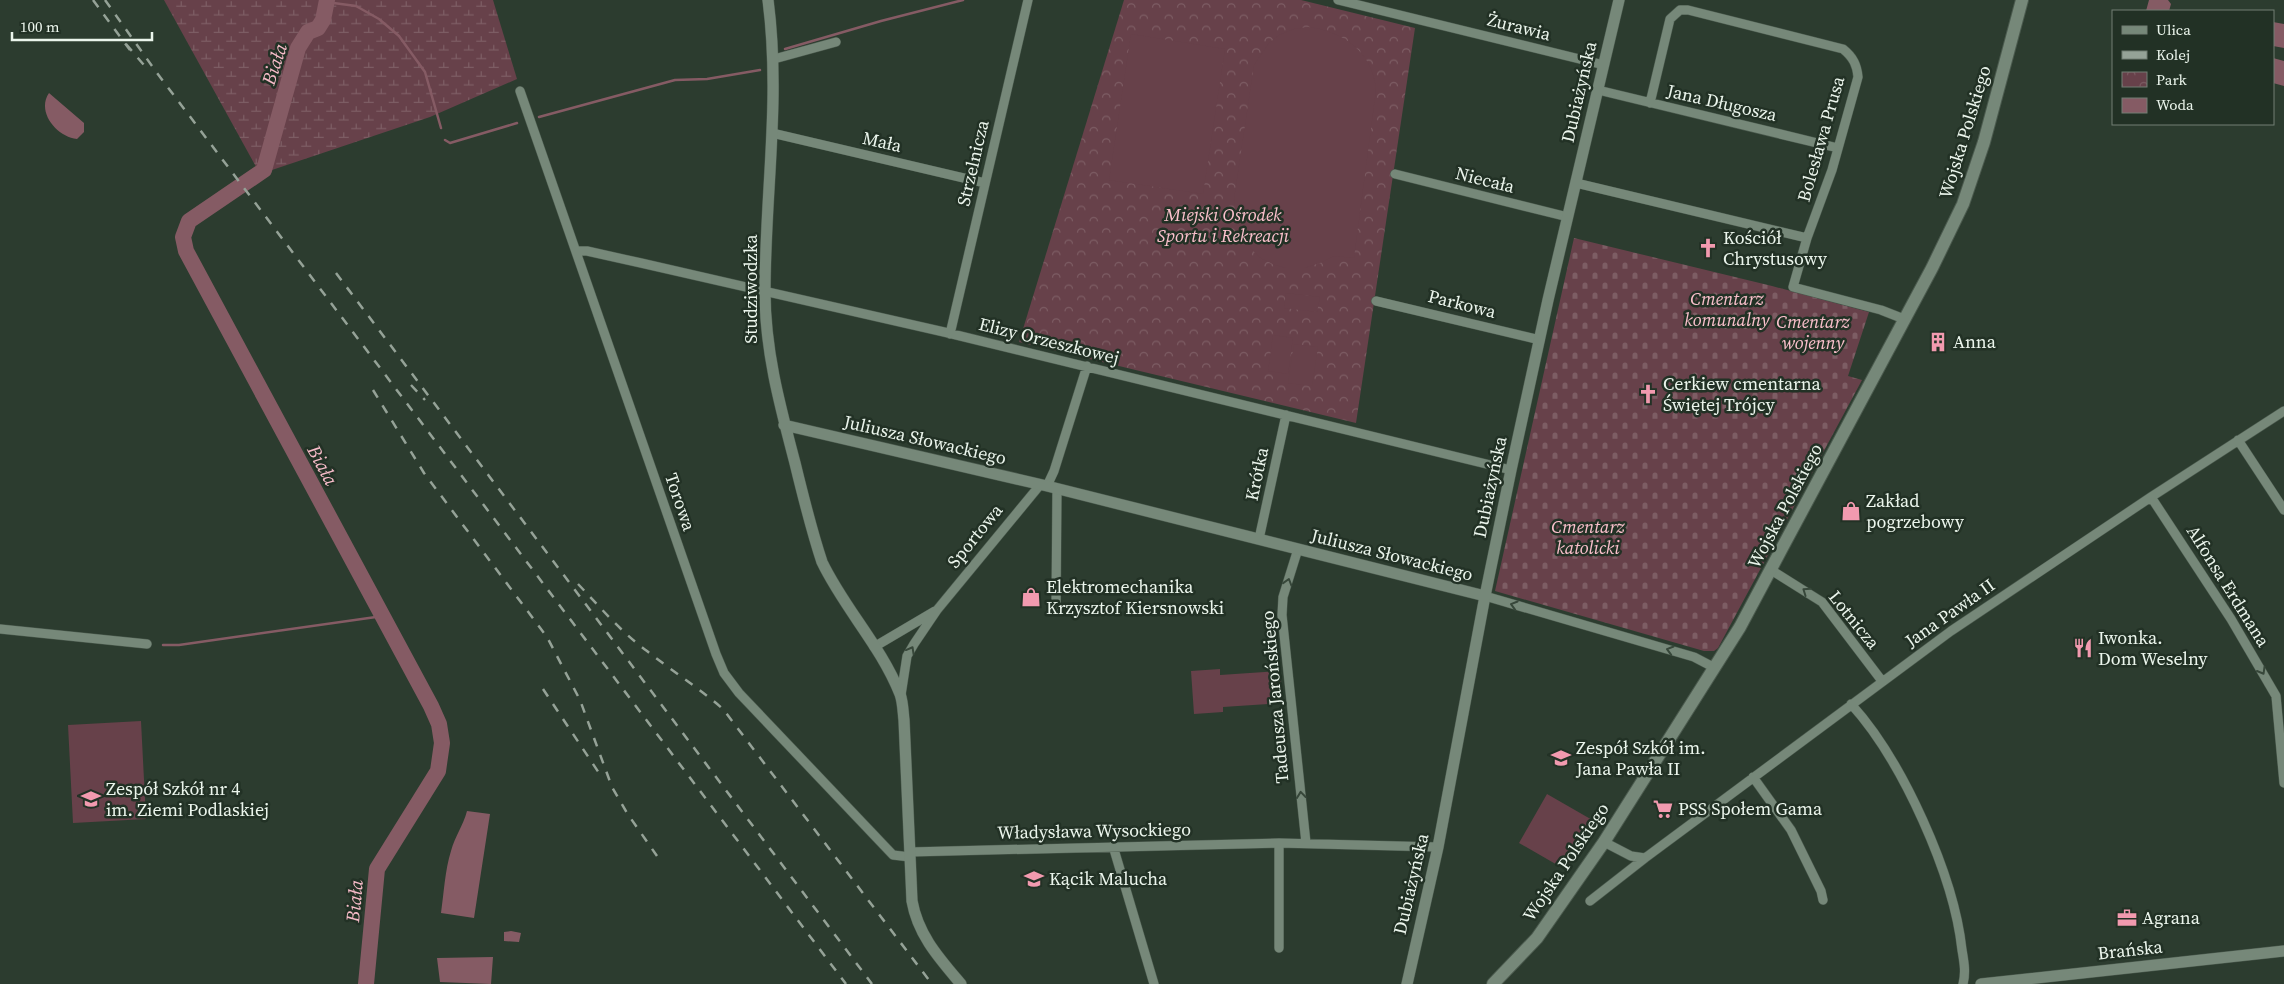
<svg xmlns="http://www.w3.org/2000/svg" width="2284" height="984" font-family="'Source Serif 4',serif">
	<defs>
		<pattern id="wetland-marsh" width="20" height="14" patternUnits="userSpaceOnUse" patternTransform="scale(1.25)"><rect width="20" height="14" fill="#67414a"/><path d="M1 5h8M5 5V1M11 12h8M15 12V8" fill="none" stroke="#7d5d64"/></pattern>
		<pattern id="cemetery-stones" width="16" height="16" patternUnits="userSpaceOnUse" patternTransform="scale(1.25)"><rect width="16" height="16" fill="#67414a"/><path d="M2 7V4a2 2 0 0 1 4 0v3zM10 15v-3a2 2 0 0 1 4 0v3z" fill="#7d5d64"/></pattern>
		<pattern id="park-crowns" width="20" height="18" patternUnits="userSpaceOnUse" patternTransform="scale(1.25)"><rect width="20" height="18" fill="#67414a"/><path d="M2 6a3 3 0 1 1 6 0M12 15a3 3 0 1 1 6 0" fill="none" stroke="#7d5d64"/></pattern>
	</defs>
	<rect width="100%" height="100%" fill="#2c3c2f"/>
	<path fill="url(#wetland-marsh)" d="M164 0H493L517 79 430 117 260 174Z"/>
	<path fill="url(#cemetery-stones)" d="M1574 238 1772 286 1869 312 1848 376 1862 380 1718 648 1714 651H1704L1495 591Z"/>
	<path fill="url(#park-crowns)" d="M1124 0H1301L1415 28 1356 423 1019 342Z"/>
	<path fill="#67414a" d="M1308 27C1343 31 1373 52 1376 90L1354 258 1334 256 1320 263 1304 268H1286L1275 265 1262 259 1247 245 1236 224 1234 199 1254 65 1269 43 1279 35 1294 29Z
		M1131 34 1225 49 1203 194 1109 180Z
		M1286 293 1320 297 1317 312 1284 308Z
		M1273 335 1293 338 1288 374 1268 371Z
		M1294 344 1318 347 1312 386 1288 383Z
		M1220 669V675L1280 671 1282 703 1223 707V712L1194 714 1191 671Z
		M141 721 146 819 73 823 68 725Z
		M1547 794 1594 821 1566 870 1519 843Z"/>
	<path fill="#855b64" d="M2149 0H2168L2171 4 2169 11H2146Z
		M2273 22 2284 24V48L2273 46Z
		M2273 58 2284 61V86L2273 83Z
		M49 93 84 123V132L77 139C57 137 36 112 49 93Z
		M467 811 490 814 474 918 441 913C444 892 445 870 451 851 455 836 463 826 467 811Z
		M511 931 521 933 519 942 504 941V932Z
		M493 957 491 984 440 982 437 958Z"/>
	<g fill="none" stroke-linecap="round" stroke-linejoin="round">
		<path stroke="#855b64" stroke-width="2.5" d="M326 2 356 6 379 19 399 36 425 72 441 128
			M785 49 881 21 963 0
			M539 117 675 80 707 79 760 70
			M445 140 450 143 517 123
			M163 645H179L383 616"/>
		<path stroke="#855b64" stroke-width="16" d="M327 0 323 20 318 28 308 32 298 48 264 170 189 221 183 237 186 251 431 706 439 724 442 743 438 771 377 869 366 984"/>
		<defs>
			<path id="minor" d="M1338 0 1604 65
				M774 59 836 42
				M1598 90 1838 148
				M520 91 716 654 724 673 739 693 893 855 910 857
				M1650 103 1670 19 1680 10H1688L1843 49C1853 57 1857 65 1858 77L1832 170 1807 238
				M772 133 985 183
				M1395 174 1568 217
				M1576 183 1807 238 1793 287 1881 310 1904 319
				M577 251H587L641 263 944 332 1511 470
				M1376 301 1540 340
				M950 334 1028 0
				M2238 440 2284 510
				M1047 486 1054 471 1087 366
				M2151 497 2231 619 2276 696 2284 783
				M1259 539 1286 415
				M1298 549 1283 597 1282 615 1306 843
				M1771 570 1822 602 1882 681
				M1485 596 1694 657 1715 668
				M1056 607 1057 489
				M0 629 147 644
				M874 647 935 611
				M901 695 907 656 914 644 937 610 1040 485
				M1851 704C1902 760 1954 875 1962 950 1964 962 1966 972 1963 984
				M1753 777 1791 830 1821 891 1823 900
				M1604 842 1631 856 1645 858
				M1279 843V948
				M1113 846 1154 984
				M910 852 1279 843 1438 847
				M1590 901 1645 858 1951 631 2151 497 2284 411"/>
			<path id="tertiary" d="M768 0C781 100 765 192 765 292 765 351 780 406 795 463 803 496 811 529 822 562 844 608 881 646 900 694 903 702 903 712 904 720L912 901C918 935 939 958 961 984
				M784 425 1047 486 1485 596
				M1407 984 1438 847 1485 596 1511 470 1548 300 1619 0
				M1981 984 2284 951"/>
			<path id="secondary" d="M1493 984 1537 938 1604 842 1740 627 1781 550 1932 268 1963 204 1984 142 2022 0"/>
		</defs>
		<use href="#minor" stroke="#4b5a4e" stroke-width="10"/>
		<use href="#tertiary" stroke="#4b5a4e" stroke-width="12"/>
		<use href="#secondary" stroke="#4b5a4e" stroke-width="14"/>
		<use href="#minor" stroke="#768879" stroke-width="9"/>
		<use href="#tertiary" stroke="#768879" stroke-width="11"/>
		<use href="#secondary" stroke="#768879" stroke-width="12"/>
		<path stroke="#95a297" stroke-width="2.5" stroke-dasharray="9 9" stroke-linecap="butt" d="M93 0 130 50
			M105 0 157 73 846 984
			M126 44 149 71
			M336 273 872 984
			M411 385 425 400
			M373 390 424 473 547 637 580 700 612 787 627 813 657 856
			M578 584C600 607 621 632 647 651 672 671 699 688 723 709L932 984
			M543 689 601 776"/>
	</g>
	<defs><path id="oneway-chevron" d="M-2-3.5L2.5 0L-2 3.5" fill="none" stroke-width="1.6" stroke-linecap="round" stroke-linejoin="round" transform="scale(1.25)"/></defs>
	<g stroke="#37473a">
		<use href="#oneway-chevron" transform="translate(1288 582) rotate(-73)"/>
		<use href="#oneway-chevron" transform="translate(1806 591) rotate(-145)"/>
		<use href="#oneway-chevron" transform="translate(1514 605) rotate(-164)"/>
		<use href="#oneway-chevron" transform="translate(911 650) rotate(-61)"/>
		<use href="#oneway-chevron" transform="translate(1670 650) rotate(-164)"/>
		<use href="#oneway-chevron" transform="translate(2262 671) rotate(60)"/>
		<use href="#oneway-chevron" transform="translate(1301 795) rotate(-96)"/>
	</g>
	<defs>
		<symbol id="church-bare" viewBox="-9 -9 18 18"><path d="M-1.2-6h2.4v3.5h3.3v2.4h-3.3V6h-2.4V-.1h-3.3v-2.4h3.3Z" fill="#f29aaf" stroke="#223125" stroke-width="2.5" paint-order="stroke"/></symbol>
		<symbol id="building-bare" viewBox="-9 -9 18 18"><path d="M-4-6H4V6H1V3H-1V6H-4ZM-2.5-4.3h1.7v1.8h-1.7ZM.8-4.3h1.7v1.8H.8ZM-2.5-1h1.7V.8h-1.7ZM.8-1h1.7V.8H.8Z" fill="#f29aaf" stroke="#223125" stroke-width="2.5" paint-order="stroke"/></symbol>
		<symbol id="shop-bare" viewBox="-9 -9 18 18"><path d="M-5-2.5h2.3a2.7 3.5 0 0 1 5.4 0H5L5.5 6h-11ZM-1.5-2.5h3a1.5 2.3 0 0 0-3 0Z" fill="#f29aaf" stroke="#223125" stroke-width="2.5" paint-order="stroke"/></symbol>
		<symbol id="restaurant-bare" viewBox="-9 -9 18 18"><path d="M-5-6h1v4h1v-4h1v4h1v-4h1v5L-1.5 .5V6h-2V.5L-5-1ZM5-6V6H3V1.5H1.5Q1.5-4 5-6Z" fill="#f29aaf" stroke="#223125" stroke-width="2.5" paint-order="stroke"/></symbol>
		<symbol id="school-bare" viewBox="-9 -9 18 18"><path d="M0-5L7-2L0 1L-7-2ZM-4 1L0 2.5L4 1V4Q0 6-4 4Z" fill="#f29aaf" stroke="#223125" stroke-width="2.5" paint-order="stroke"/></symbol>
		<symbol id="supermarket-bare" viewBox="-9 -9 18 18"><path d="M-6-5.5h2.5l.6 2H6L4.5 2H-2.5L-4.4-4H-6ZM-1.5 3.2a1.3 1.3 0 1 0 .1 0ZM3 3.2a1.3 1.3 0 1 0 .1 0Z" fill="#f29aaf" stroke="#223125" stroke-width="2.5" paint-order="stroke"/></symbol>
		<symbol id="office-bare" viewBox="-9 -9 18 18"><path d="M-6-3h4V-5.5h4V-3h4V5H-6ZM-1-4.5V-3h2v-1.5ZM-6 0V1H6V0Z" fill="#f29aaf" stroke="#223125" stroke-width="2.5" paint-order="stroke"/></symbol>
	</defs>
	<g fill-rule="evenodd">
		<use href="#church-bare" x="1694" y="234" width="28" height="28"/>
		<use href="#building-bare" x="1924" y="328" width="28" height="28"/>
		<use href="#church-bare" x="1634" y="380" width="28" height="28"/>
		<use href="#shop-bare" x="1837" y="497" width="28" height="28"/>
		<use href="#shop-bare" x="1017" y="583" width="28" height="28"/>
		<use href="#restaurant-bare" x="2069" y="634" width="28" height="28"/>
		<use href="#school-bare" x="1547" y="744" width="28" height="28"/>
		<use href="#school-bare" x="77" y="785" width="28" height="28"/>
		<use href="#supermarket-bare" x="1649" y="795" width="28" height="28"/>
		<use href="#school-bare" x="1020" y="865" width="28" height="28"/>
		<use href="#office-bare" x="2113" y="904" width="28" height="28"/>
	</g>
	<g text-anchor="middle" stroke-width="5" stroke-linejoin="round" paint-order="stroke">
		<g font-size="18" fill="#ebf5ec" stroke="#223125">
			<text transform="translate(1519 27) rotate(14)" y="6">Żurawia</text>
			<text transform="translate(1579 92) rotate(-77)" y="6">Dubiażyńska</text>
			<text transform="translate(1722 103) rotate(13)" y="6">Jana Długosza</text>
			<text transform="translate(1965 132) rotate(-73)" y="6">Wojska Polskiego</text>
			<text transform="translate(1821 139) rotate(-74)" y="6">Bolesława Prusa</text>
			<text transform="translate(882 142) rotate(13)" y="6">Mała</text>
			<text transform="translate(973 163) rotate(-77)" y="6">Strzelnicza</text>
			<text transform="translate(1485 180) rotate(14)" y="6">Niecała</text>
			<text transform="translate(751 289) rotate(-90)" y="6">Studziwodzka</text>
			<text transform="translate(1462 304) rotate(14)" y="6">Parkowa</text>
			<text transform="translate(1049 341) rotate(14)" y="6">Elizy Orzeszkowej</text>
			<text transform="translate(925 440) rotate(13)" y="6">Juliusza Słowackiego</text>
			<text transform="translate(1257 474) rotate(-78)" y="6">Krótka</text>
			<text transform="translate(1490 487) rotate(-78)" y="6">Dubiażyńska</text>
			<text transform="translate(680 502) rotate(71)" y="6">Torowa</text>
			<text transform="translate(1785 506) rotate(-62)" y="6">Wojska Polskiego</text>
			<text transform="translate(975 536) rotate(-51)" y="6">Sportowa</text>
			<text transform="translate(1392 555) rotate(14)" y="6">Juliusza Słowackiego</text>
			<text transform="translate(2228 586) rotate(58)" y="6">Alfonsa Erdmana</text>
			<text transform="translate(1950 613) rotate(-35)" y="6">Jana Pawła II</text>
			<text transform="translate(1854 620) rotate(51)" y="6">Lotnicza</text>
			<text transform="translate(1275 697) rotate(-95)" y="6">Tadeusza Jarońskiego</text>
			<text transform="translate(1094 831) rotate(-1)" y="6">Władysława Wysockiego</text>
			<text transform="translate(1566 862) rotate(-56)" y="6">Wojska Polskiego</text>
			<text transform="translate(1411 884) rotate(-77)" y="6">Dubiażyńska</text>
			<text transform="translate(2130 950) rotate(-6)" y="6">Brańska</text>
		</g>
		<g font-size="18" font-style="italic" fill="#fcc1cd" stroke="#223125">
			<text x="1223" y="221">Miejski Ośrodek<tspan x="1223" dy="21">Sportu i Rekreacji</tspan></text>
			<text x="1727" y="305">Cmentarz<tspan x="1727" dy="21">komunalny</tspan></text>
			<text x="1813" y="328">Cmentarz<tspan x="1813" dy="21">wojenny</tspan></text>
			<text x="1588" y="533">Cmentarz<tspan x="1588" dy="21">katolicki</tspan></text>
		</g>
		<g font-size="18" fill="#ebf5ec" stroke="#223125" text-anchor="start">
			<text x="1723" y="244">Kościół<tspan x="1723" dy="21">Chrystusowy</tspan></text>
			<text x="1953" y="348">Anna</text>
			<text x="1663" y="390">Cerkiew cmentarna<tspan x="1663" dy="21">Świętej Trójcy</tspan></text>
			<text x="1866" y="507">Zakład<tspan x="1866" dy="21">pogrzebowy</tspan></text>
			<text x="1046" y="593">Elektromechanika<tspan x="1046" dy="21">Krzysztof Kiersnowski</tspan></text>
			<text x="2098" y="644">Iwonka.<tspan x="2098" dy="21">Dom Weselny</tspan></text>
			<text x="1576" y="754">Zespół Szkół im.<tspan x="1576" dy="21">Jana Pawła II</tspan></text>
			<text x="106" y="795">Zespół Szkół nr 4<tspan x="106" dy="21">im. Ziemi Podlaskiej</tspan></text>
			<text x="1678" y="815">PSS Społem Gama</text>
			<text x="1049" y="885">Kącik Malucha</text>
			<text x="2142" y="924">Agrana</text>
		</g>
		<g font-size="19" font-style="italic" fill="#f7bcc9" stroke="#223125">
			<text transform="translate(274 64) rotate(-72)" y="7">Biała</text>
			<text transform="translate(323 465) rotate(62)" y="7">Biała</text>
			<text transform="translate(354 901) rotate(-85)" y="7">Biała</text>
		</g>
	</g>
	<rect x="2112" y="10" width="162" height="115" fill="#223125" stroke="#727f75"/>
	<rect x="2122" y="26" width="25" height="8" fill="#768879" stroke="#727f75"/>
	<text x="2156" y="35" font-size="15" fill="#ebf5ec">Ulica</text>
	<rect x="2122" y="51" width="25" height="8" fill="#95a297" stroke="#727f75"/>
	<text x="2156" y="60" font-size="15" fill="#ebf5ec">Kolej</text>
	<rect x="2122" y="72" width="25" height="15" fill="url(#park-crowns)" stroke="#727f75"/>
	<text x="2156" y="85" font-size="15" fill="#ebf5ec">Park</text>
	<rect x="2122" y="98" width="25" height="15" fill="#855b64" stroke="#727f75"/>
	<text x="2156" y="110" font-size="15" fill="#ebf5ec">Woda</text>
	<path d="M12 32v8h140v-8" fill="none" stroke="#ebf5ec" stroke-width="2.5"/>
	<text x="20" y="32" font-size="15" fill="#ebf5ec" stroke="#223125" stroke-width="4" paint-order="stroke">100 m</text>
</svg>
